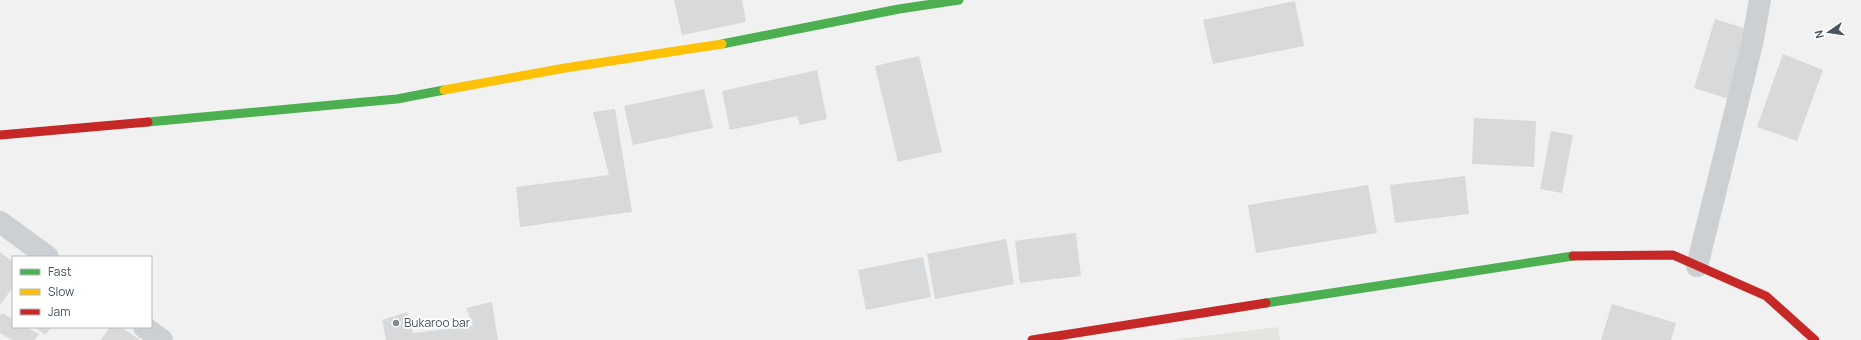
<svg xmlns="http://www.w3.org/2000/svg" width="1861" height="340" font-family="Manrope,sans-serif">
	<rect width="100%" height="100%" fill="#f1f1f1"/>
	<path fill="#e6e4df" d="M1278 327 1280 340H1171Z"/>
	<path fill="#d8d9da" d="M674 0H742L746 22 682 35Z
		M1295 1 1304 46 1213 64 1203 20Z
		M1715 19 1753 31 1732 100 1694 88Z
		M1783 54 1823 70 1797 141 1757 127Z
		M919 56 942 152 898 162 875 66Z
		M817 70 827 119 800 125 797 116 730 130 722 91Z
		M704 89 713 128 633 145 624 106Z
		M615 109 632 212 520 227 516 187 609 175 593 112Z
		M1474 118 1536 121 1534 167 1472 164Z
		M1551 131 1573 135 1562 193 1540 189Z
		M1465 176 1469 214 1395 223 1390 185Z
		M1368 185 1377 233 1256 253 1248 205Z
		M1076 233 1081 276 1020 283 1015 241Z
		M1006 239 1014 284 935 299 927 254Z
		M0 252 13 262V287L0 305Z
		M923 257 931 297 866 310 858 270Z
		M492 302 498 340H386L382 320 407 312 413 333 473 326 466 308Z
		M1612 304 1676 323 1671 340H1601Z
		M2 313 13 319V327H26L39 334 35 340H12L0 333V316Z
		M35 327H52L45 335Z
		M110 327H121L140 340H101Z"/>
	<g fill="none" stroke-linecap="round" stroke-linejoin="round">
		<path stroke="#ccd0d2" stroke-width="22" d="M0 222 48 257
			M1697 266 1752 44 1760 0
			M144 327 162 340"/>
		<path stroke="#4caf50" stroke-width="9" d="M722 44 899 9 959 0
			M148 122 397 99 444 90
			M1266 303 1573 256"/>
		<path stroke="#ffc107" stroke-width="9" d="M444 90 565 68 722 44"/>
		<path stroke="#c62828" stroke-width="9" d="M0 135 148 122
			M1573 256 1673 255 1766 296 1815 340
			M1032 340 1266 303"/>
	</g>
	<circle fill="#828b91" stroke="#fff" stroke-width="1.5" cx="396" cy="323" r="4"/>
	<g text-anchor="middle" stroke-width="3.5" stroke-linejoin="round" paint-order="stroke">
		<g font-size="12" fill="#47545e" stroke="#fff" text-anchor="start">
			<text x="404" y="327">Bukaroo bar</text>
		</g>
	</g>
	<rect x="12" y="256" width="140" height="72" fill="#ffffff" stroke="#b5bbbf"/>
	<rect x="20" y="269" width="20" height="6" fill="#4caf50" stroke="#b5bbbf"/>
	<text x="48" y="276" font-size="12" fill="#47545e">Fast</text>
	<rect x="20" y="289" width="20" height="6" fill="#ffc107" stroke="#b5bbbf"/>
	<text x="48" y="296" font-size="12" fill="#47545e">Slow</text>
	<rect x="20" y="309" width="20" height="6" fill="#c62828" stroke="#b5bbbf"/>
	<text x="48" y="316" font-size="12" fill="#47545e">Jam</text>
	<g transform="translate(1829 32) rotate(257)" stroke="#ffffff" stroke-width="3" paint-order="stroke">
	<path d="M0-3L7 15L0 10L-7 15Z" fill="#47545e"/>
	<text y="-6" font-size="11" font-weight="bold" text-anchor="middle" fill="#47545e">N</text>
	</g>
</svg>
